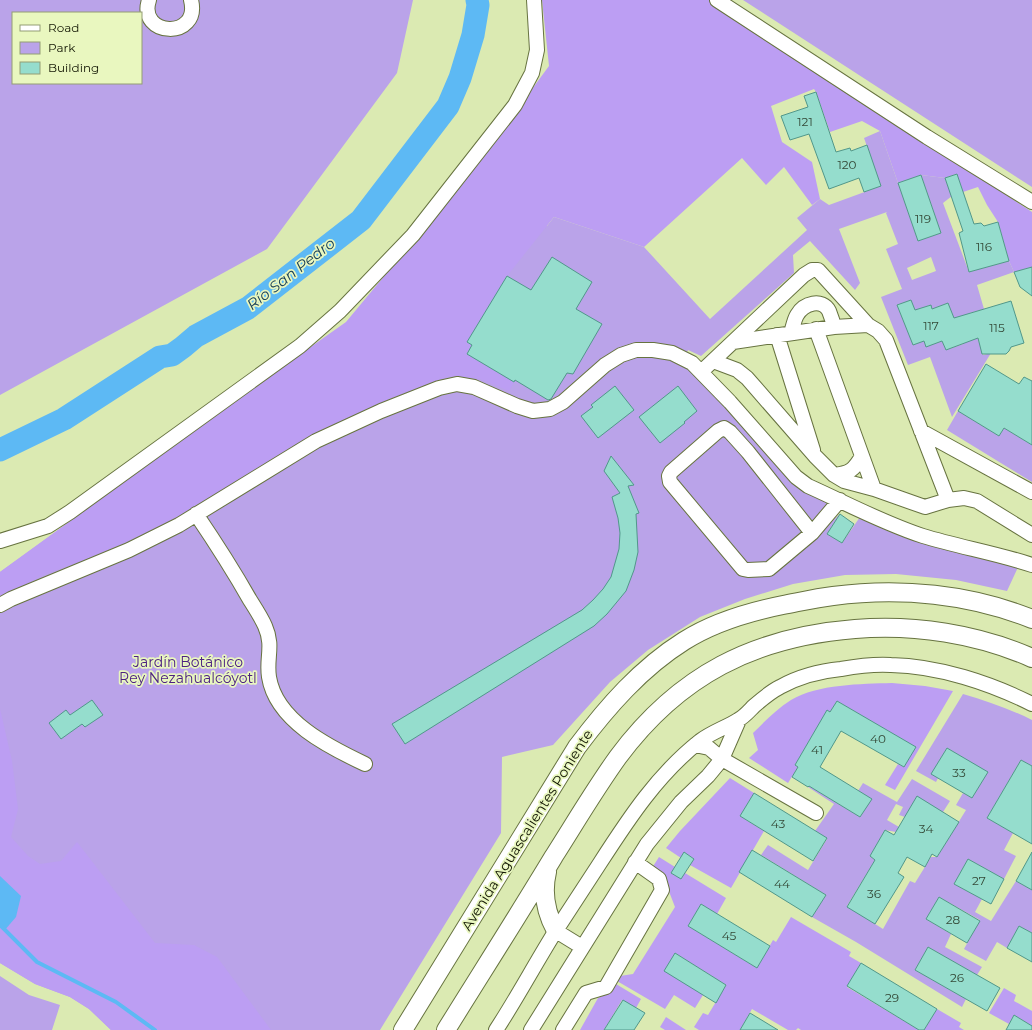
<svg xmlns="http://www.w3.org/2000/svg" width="1032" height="1030" font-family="Montserrat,sans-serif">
	<rect width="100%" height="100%" fill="#dbeab2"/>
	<path fill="#baa3e9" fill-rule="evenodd" d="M0 0H413L397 73 267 249 0 395ZM13 13H141V83H13Z
		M743 0H1032V187Z
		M880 131 918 241 941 233 921 175 945 178 952 196 943 203 969 272 1009 261 1014 272 977 285 984 309 970 313 983 355 991 353 952 417 930 357 908 365 881 297 902 289 886 249 898 244 886 213 887 212 839 229 860 283 855 290 810 241 793 255 794 273 701 356 688 350 682 364 695 374 831 502 818 534 840 514 827 534 842 543 860 517 1019 565 1007 591 956 580 896 574 845 575 793 584 745 599 700 617 648 650 610 682 553 745 502 757 501 833 380 1030H111L89 1009 70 997 35 984 0 963V613L2 612 0 610V572L346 323 420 234 547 226 554 217 644 247 710 319 807 230 797 218 820 199 829 205 881 186 864 138ZM931 257 936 271 912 280 907 268ZM911 300 915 311 930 305 932 309 948 303 963 344 946 350 942 341 926 347 924 341 913 345 897 305Z
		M958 411 999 436 1004 428 1032 445V482L947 430Z
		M963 694C987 701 1010 709 1032 720V766L1021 760 987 818 1013 833 1004 850 1016 856 1004 879 968 859 954 884 982 899 975 912 991 921 1016 881 1032 890V933L1019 926 1007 948 997 942 986 961 964 949 980 920 939 897 926 919 951 934 945 947 982 967 977 975 928 947 915 970 966 999 962 1007 856 942 812 917 826 895 761 855 768 845 808 870 827 839 815 831 834 804 808 787 809 786 860 817 871 799 858 791 863 783 897 802 912 779 950 801 943 812 905 817 899 815 903 807 896 804 887 820 899 827 896 832 885 830 870 856 875 860 847 906 883 929 910 881 915 883 931 857H937L966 810 956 805 963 793 972 798 987 773 947 748 932 774 938 778 936 782 916 771Z
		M0 976 29 995 60 1005 52 1030H0Z"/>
	<path fill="#bc9ef3" d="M542 0H709L1032 212V267L1014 272 1009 261 998 222 987 205 978 187 963 192 956 174 945 178 921 175 898 183 880 131 862 121 830 132 816 92 814 89 771 106 782 142 812 162 820 199 812 205 784 167 766 185 742 158 644 247 554 217 507 276 467 342 472 345 467 354 514 382 509 391 480 379 450 376 393 397 315 435 165 524 95 556 46 574 0 597V572L271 375 346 322 470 173 549 66Z
		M892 683 925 686 953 691 895 790 885 785 898 764 904 767 915 747 837 701 830 712 827 711 795 765 798 767 788 783 749 758 758 750 753 733C765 721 777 709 791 700 818 684 861 684 892 683Z
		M0 709 12 761 18 809 11 837 28 856 40 864 61 861 77 842 155 943 194 945 217 957 271 1030H111L89 1009 70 997 35 984 0 963Z
		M730 778 754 793 740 816 764 831 731 888 690 865 694 859 685 853 681 858 666 848 680 831Z
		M659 857 675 867 671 873 681 879 685 873 726 898 717 914 701 904 688 926 757 968 773 940 776 942 791 917 851 952 849 956 861 963 847 987 919 1030H801L798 1028 796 1030H788L752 1009 740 1030H699L694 1027 703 1013 708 1015 726 985 675 953 703 995 695 1008 674 995 665 1009 617 981 620 976 633 974 675 907 663 876 652 868Z
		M616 984 641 999 636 1008 622 1000 604 1030H580L598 998 611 992Z
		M1004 988 1016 995 1014 1001 1032 1011V1026L1014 1015 1009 1024 989 1013Z
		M937 1009 961 1023 959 1027 964 1030H924Z
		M666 1017 686 1030H665L660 1027Z"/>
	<path fill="#5db9f4" d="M0 876 21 896 16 917 4 931 0 925Z"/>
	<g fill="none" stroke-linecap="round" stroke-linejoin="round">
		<path stroke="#5db9f4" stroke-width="4" d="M0 925 37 962 116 1002 155 1030"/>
		<path stroke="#5db9f4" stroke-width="23" d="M0 450 64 419 160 357 172 355 183 347 196 336 248 308 361 220 448 106 460 78 473 35 478 5 477 0"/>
	</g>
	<path fill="#95ddcd" stroke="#51978a" d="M816 92 836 152 850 148 851 151 867 145 881 186 864 192 859 178 829 189 809 134 790 140 781 116 808 107 804 96Z
		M957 174 974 224 981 223 984 226 998 222 1009 261 969 272 959 233 963 231 945 178Z
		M921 175 941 233 918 241 898 183Z
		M552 257 592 282 576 309 602 324 573 374 567 373 551 399 548 400 515 380 514 382 467 354 472 345 467 342 507 276 531 290Z
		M1032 267V296L1020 287 1014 272Z
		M911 300 915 310 931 305 932 309 948 303 954 318 1011 301 1024 343 1011 347 1009 351 1006 354H982L978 338 946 350 942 341 926 347 924 341 913 345 897 305Z
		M986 364 1019 384 1024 377 1032 381V445L1004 428 999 436 958 411Z
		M615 386 634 410 598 438 581 416 593 407 591 405Z
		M678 386 697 411 684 422 685 423 660 443 639 417Z
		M611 456 634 485 628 486 639 513 636 514 638 552 634 570 626 591 607 614 594 626 405 744 392 724 582 610 593 600 603 589 611 577 619 549 620 533 618 518 612 497 620 493 604 471Z
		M840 514 854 524 842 543 827 534Z
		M92 700 103 715 85 727 82 724 61 739 49 723 66 710 70 715Z
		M837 701 916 747 904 767 841 731 820 767 872 799 860 817 809 786 808 787 792 777 798 767 795 765 827 710 830 712Z
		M947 748 988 772 972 798 931 774Z
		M1021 760 1032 766V844L987 818Z
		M754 793 827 838 813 861 740 816Z
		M917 796 959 822 937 857 932 854 925 867 907 857 898 873 904 877 875 924 847 907 875 860 870 856 885 830 894 835Z
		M752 850 826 895 812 917 739 872Z
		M684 852 694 859 681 879 671 873Z
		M1032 852V890L1016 881Z
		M968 859 1004 879 991 904 954 884Z
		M939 897 980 921 967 943 926 919Z
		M701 904 770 946 757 968 688 926Z
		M1019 926 1032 933V962L1007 948Z
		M928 947 1000 988 987 1011 915 970Z
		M675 953 726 985 716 1003 664 971Z
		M861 963 937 1009 924 1030H919L847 986Z
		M623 1000 645 1013 634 1030H604Z
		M750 1013 778 1030H740Z
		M1014 1015 1032 1026V1030H1006Z"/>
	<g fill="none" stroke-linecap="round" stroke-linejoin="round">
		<defs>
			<path id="minor" d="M149 0C137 37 201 40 191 0
				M717 0 927 137 1032 202
				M816 329 874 489
				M791 333C793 327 794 320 797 315 804 303 822 298 829 311 831 316 833 322 834 327
				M777 335 813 450
				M733 342 834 327 868 325
				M713 361 737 370 747 378 815 456 834 475 844 481 874 489 925 507 948 500 964 498 977 501 1032 535
				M701 372 804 275 812 270H818L868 325 878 331 886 340 948 500
				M921 431 1032 492
				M834 475C850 473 854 470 862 456
				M196 514C215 542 233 570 250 600 255 608 261 617 265 626 274 646 266 658 269 677 276 721 329 747 365 764
				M812 533 748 452 730 432 724 428 718 431 671 472 669 476 670 482 743 569 748 570 769 569 812 533 840 500
				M0 541 48 526 70 512 300 346 340 311 413 235 515 105 532 73 537 50 534 0
				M0 605 11 599 129 550 179 525 316 441 381 411 439 388 457 384 474 387 517 406 533 411 550 409 563 402 605 365 621 355 636 350H653L672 353 692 363 730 402 796 477 808 486C846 503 883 523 923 536 959 547 996 553 1032 565
				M695 745 709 748 722 759 816 813
				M556 931 582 947
				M496 1030C517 998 535 964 555 932 570 909 585 886 600 863 629 818 658 774 700 741 712 732 725 728 738 720 744 717 749 711 754 706 762 699 770 692 780 687 798 677 820 671 841 669 858 666 875 664 891 665 939 666 990 683 1032 704
				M531 1030 647 844 681 802 708 776 722 759 739 720
				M563 1030 586 993 606 987 662 890 659 879 635 862"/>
			<path id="major" d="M547 872C542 893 546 913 556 931
				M403 1030 577 747C607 707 641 668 684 641 714 622 748 612 783 605 799 602 816 598 833 596 900 587 970 594 1032 619
				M446 1030C482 972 519 914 554 856 575 823 595 789 618 757 679 675 754 637 855 629 914 624 978 634 1032 658"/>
		</defs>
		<use href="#minor" stroke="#677340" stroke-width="16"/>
		<use href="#major" stroke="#677340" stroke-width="20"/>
		<use href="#minor" stroke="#fff" stroke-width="14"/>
		<use href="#major" stroke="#fff" stroke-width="18"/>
	</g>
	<g text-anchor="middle" stroke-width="3.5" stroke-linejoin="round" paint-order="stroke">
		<g font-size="12" fill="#334836">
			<text x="805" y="126">121</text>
			<text x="847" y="169">120</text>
			<text x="923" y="223">119</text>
			<text x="984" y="251">116</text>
			<text x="931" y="330">117</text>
			<text x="997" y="332">115</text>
			<text x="878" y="743">40</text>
			<text x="817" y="754">41</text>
			<text x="959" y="777">33</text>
			<text x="778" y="828">43</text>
			<text x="926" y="833">34</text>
			<text x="979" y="885">27</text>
			<text x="782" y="888">44</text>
			<text x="874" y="898">36</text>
			<text x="953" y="924">28</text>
			<text x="729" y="940">45</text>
			<text x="957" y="982">26</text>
			<text x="892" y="1002">29</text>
		</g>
		<g font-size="14" fill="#4c2081" stroke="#e9f7bf">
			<text x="188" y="667">Jardín Botánico<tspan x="188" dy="16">Rey Nezahualcóyotl</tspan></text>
		</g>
		<g font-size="14" fill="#121603" stroke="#e9f7bf">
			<text transform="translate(527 830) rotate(-58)" y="5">Avenida Aguascalientes Poniente</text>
		</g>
		<g font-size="15" font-style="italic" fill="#1a4159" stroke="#e9f7bf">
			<text transform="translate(291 274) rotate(-38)" y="5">Río San Pedro</text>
		</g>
	</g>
	<rect x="12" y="12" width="130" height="72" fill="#e9f7bf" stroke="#939d74"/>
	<rect x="20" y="25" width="20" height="6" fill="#ffffff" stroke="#939d74"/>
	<text x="48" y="32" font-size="12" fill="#121603">Road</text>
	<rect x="20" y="42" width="20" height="12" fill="#baa3e9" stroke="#939d74"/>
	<text x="48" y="52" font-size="12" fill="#121603">Park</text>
	<rect x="20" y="62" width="20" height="12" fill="#95ddcd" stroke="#939d74"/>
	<text x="48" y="72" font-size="12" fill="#121603">Building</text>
</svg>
